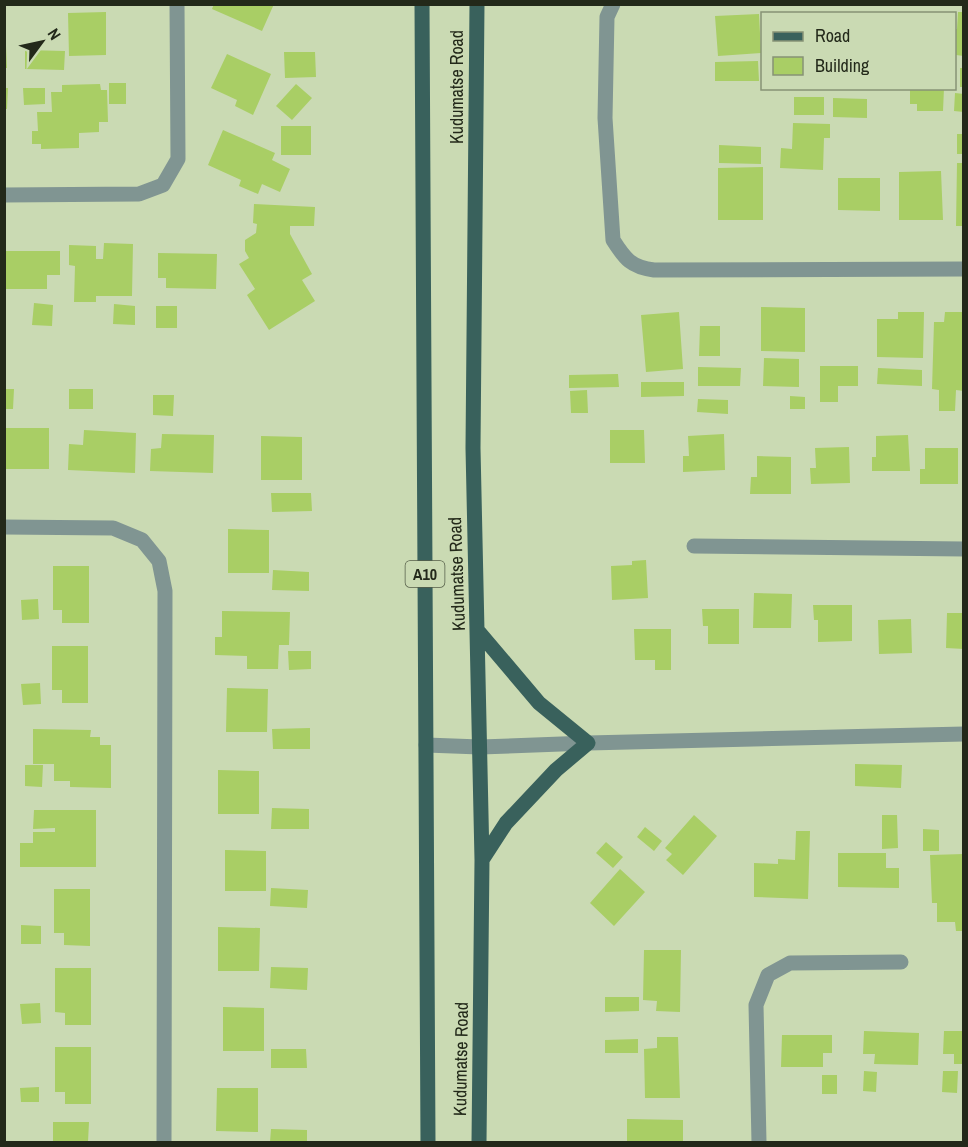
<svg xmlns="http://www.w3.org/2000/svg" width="968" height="1147" font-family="'Archivo Narrow',sans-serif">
	<rect width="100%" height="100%" fill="#cadab3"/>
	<path fill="#a9ce65" d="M214 4H274L262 31 212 9Z
		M106 12V55L69 56 68 13Z
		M958 12H964V56L956 55V46H954V29H957Z
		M759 14 761 53 718 56 715 16Z
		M4 46H6L7 68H4Z
		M25 50 65 51 64 70 25 69Z
		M284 52H315L316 77 285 78Z
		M227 54 271 74 253 115 235 106 237 100 211 88Z
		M758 61 759 81H715V62Z
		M960 68H964V87H960Z
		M109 83H126V104H109Z
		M100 84 101 90H107L108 122H99V132L79 133V148L41 149V144H32V131H38L37 112H52L51 92H62V85Z
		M296 84 312 98 292 120 276 106Z
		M4 88H8L7 109H4Z
		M23 88H45V104L24 105Z
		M910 88H944L943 111H917V104H910Z
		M955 93 964 94V112L954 111Z
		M794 97H824V115H794Z
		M833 98 867 99V118L833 117Z
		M793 123 830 124V138H824L823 170 780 168 781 148 792 149Z
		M281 126H311V155H281Z
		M223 130 275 153 272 160 290 169 280 192 262 184 258 194 239 186 241 180 208 165Z
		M957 134H964V154H957Z
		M719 145 761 147V164L719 163Z
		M957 163H964V226H956Z
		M763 167V220H718V168Z
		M941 171 943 220H899V172Z
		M838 178H880V211L838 210Z
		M254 204 315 207 314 226H290V234L312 274 302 280 315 301 269 330 247 295 255 289 239 264 249 258 245 251V240L256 233 257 224 253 223Z
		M104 243 133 244 132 296H96V302H74L75 266 69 265V245L96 246V259H103Z
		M4 251H60V275H47V289H4Z
		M158 253 217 254 216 289 166 288V278H158Z
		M34 303 53 305 52 326 32 325Z
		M114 304 135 306V325L113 324Z
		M156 306H177V328H156Z
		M761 307 805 308V352L761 351Z
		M679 312 683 369 646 372 641 315Z
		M898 312H924L923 358 877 357V319H898Z
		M945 312H964V391L956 390 955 411H939V390L932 389 934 322H944Z
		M700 326H720V356H699Z
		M764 358 799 359V387L763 386Z
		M820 366H858V386H838V402H820Z
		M698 367 741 368 740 386H698Z
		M878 368 922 370V386L877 384Z
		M618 374 619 387 569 388V375Z
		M641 382H684V396L641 397Z
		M4 389H14L13 409H4Z
		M69 389H93V409H69Z
		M587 390 588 413H571L570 391Z
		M153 395H174L173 416 153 415Z
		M790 396 805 397V409H790Z
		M698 399 728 400V414L697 412Z
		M5 428H49V469H5Z
		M84 430 136 433 135 473 68 470 69 444 83 445Z
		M610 430H644L645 463H610Z
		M162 434 214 435 213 473 150 471 151 449 161 448Z
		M724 434 725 470 683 472V456H689L688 436Z
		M908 435 910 471H872V457H876V436Z
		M261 436 302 437V480H261Z
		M849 447 850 483 811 484 810 468H816L815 448Z
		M925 448H958V484H920V469H925Z
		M757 456 791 457V494H750L751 477H757Z
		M271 493H311L312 511 272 512Z
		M228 529 269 530V573H228Z
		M646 560 648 598 612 600 611 566 632 565V561Z
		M53 566H89V623H62V610H53Z
		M273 570 309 572V591L272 590Z
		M754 593 792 594 791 628H753Z
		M38 599 39 619 22 620 21 600Z
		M813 605H852V641L818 642V620H814Z
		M702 609H739V644H708V626H703Z
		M222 611 290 612 289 645H279L278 669H247V656L215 655V637H222Z
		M947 613H964V649L946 648Z
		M911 619 912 653 879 654 878 620Z
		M634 629H671V670H655V660H635Z
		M52 646H88V703H62V690H52Z
		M288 651H311V669L289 670Z
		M40 683 41 704 23 705 21 684Z
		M227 688 268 689 267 732H226Z
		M310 728V749H273L272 729Z
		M33 729 91 730 90 737H100V745H111V788L70 787V781H54V764H33Z
		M855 764 902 765 901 788 855 786Z
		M25 765H43L42 787 25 786Z
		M218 770 259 771V814H218Z
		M272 808 309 809V829H271Z
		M34 810H96V867H20V843H33V832H55V828L33 829Z
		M694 815 717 836 683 875 666 860 672 854 665 848Z
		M882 815H897L898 848 882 849Z
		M645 827 662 841 654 851 637 837Z
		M923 829 939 830V851H923Z
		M796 831H810L808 899 754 897V863L778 864V859L795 860Z
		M606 842 623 857 613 868 596 853Z
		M225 850 266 851V891H225Z
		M838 853H886V868H899V888L838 887Z
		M964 854V931H956L955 922H937V903H932L930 855Z
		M620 869 645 892 614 926 590 903Z
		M271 888 308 890 307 908 270 906Z
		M54 889H90V946L64 945V933H54Z
		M21 925 41 926V944H21Z
		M218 927 260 928 259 971H218Z
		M644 950H681L680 1012 656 1011 657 1001 643 1000Z
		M271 967 308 968 307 990 270 988Z
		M55 968H91V1025H65V1013L55 1012Z
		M605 997H639V1011L605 1012Z
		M40 1003 41 1023 22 1024 20 1004Z
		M223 1007 264 1008V1051H223Z
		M864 1031 919 1033 918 1065 874 1064 875 1054H863Z
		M944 1031H964V1064H954V1054H943Z
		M782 1035H832V1053H823V1067H781Z
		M657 1037H678L680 1098H645L644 1049 657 1048Z
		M638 1039V1053H605V1040Z
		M55 1047H91V1104H65V1092H55Z
		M271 1049H306L307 1068H271Z
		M864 1071 877 1072 876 1092 863 1091Z
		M943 1071H958L957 1093 942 1092Z
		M822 1075H837V1094H822Z
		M39 1087V1102H21L20 1088Z
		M217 1088H258V1132L216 1131Z
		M627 1119 683 1120V1142H627Z
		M53 1122H89L88 1142H53Z
		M271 1129 307 1130V1142H270Z"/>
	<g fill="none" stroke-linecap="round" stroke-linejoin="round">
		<path stroke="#809592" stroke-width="15" d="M613 4 607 17 605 118 613 240C625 259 631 267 654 270L964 269
			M4 195 139 194 163 185 178 159 177 4
			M4 527 113 528 142 540 159 561 165 591 164 1142
			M694 546 964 549
			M426 745 480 747 588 743 964 734
			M759 1142 756 1005 768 975 790 963 901 962"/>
		<path stroke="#39615c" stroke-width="15" d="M422 4 428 1142
			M477 4 473 448 482 860 479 1142
			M478 631 539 703 588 743 556 770 506 823 482 860"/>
	</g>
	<g text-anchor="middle" stroke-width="6" stroke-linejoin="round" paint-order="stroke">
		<rect fill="#cadab3" stroke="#555e48" stroke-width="1.5" x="405.5" y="561" width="39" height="26" rx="4.5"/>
		<g font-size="16" font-weight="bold" fill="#23291a">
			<text x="425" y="580">A10</text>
		</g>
		<g font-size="18" fill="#23291a" stroke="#cadab3">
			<text transform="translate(457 87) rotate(-90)" y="6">Kudumatse Road</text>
			<text transform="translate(457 574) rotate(-92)" y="6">Kudumatse Road</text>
			<text transform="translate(461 1059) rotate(-89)" y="6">Kudumatse Road</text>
		</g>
	</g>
	<rect width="968" height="1147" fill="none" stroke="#23291a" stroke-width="12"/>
	<rect x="761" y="12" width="195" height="78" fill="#cadab3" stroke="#879376" stroke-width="1.5"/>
	<rect x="773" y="32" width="30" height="9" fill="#39615c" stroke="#879376" stroke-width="1.5"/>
	<text x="815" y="42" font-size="18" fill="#23291a">Road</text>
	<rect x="773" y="57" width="30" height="18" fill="#a9ce65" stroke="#879376" stroke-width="1.5"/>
	<text x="815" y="72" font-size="18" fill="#23291a">Building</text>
	<g transform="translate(42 42) rotate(57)" stroke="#cadab3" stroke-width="4.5" paint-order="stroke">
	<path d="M0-4.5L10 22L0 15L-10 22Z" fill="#23291a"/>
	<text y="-9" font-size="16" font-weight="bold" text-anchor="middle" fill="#23291a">N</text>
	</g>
</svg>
